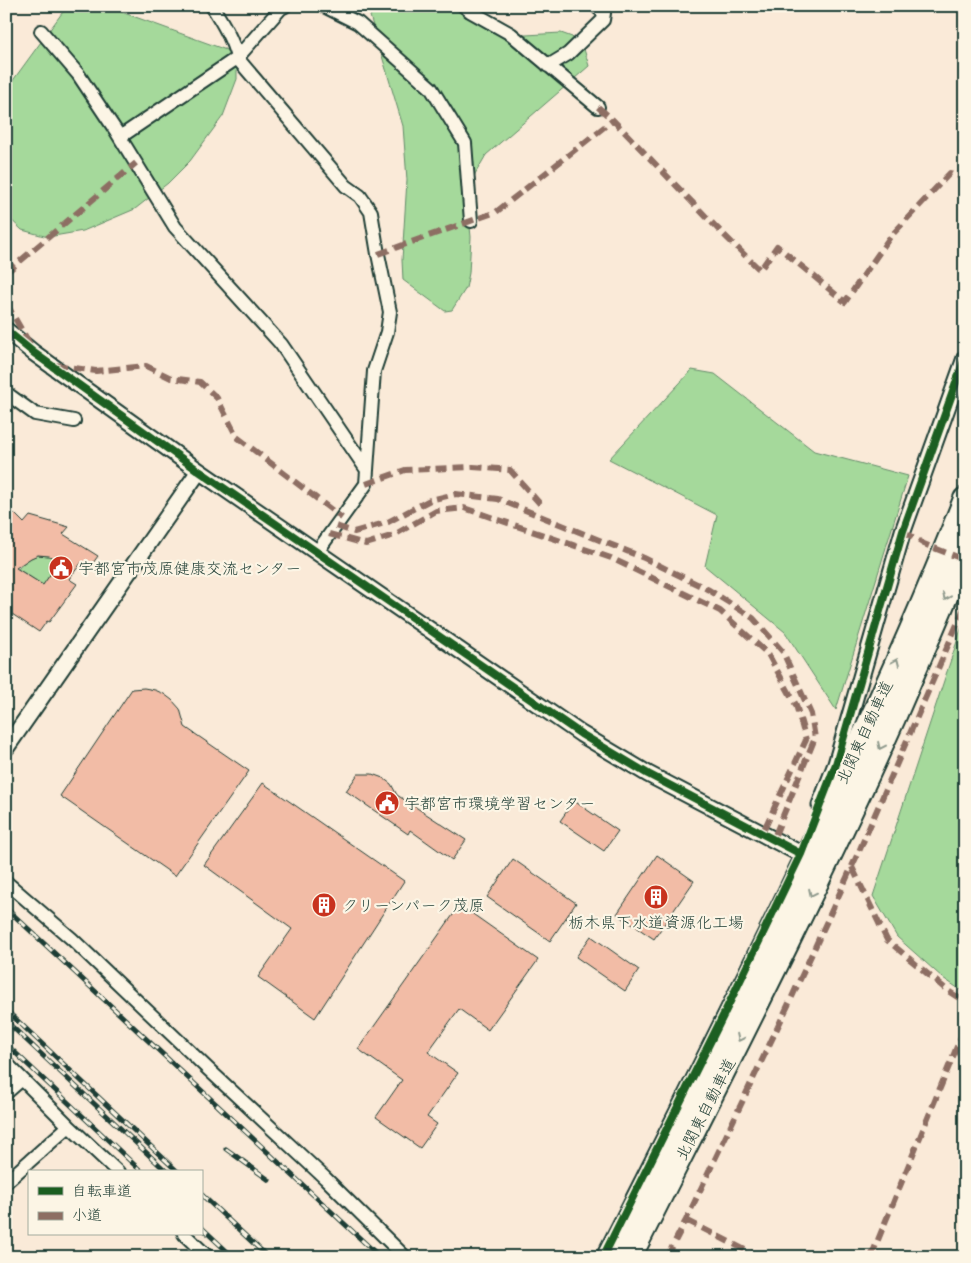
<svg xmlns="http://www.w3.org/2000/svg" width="971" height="1263" font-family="'Balsamiq Sans','Klee One',sans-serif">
	<rect width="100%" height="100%" fill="#faead8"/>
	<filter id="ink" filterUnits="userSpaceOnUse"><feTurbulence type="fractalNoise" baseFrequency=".02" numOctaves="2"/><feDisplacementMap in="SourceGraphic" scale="10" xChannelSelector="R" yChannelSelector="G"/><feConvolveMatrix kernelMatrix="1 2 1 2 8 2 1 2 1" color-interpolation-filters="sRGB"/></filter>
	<g filter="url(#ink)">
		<path fill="#a5d99b" stroke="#628b68" d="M70 6H105L229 51 237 57V79L223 116 190 161 168 183 135 209 83 231 48 237 22 230 6 215V90L62 13Z
			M379 6H473L508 36 561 33 572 37 584 49 589 66 486 155 475 174 468 206 471 237 469 273 466 288 452 310 445 311 403 280 402 260 407 180 403 126 370 16Z
			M692 370 715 374 814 451 908 476 836 710 785 632 705 566 717 515 609 459Z
			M38 555 49 556 60 560 43 585 18 569C24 562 29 558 38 555Z
			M965 617V993L943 978 897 937 873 896Z"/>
		<path fill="#f2bca6" stroke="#1f3d34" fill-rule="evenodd" d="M6 505 24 523 30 516 69 527 63 534 98 556 90 567 82 562 69 579 77 584 49 622 47 621 39 632 6 610ZM38 555 49 556 60 560 43 585 16 568 31 558Z
			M144 688 155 690 164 694 172 700 180 709 185 727 249 771 175 876 60 796 132 689Z
			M358 774H372L383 778 391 784 397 795 466 840 452 860 410 830 408 834 346 791Z
			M263 783 404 881 315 1018 258 977 292 929 204 865Z
			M574 801 618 831 604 851 560 821Z
			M657 855 694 881 654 939 617 914Z
			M513 859 576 903 550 941 487 897Z
			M460 905 538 960 488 1030 459 1009 428 1052 458 1073 427 1117 437 1124 420 1148 376 1117 402 1080 358 1049Z
			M591 936 639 970 625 991 576 957Z"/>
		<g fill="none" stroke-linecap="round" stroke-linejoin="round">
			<defs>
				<path id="minor" d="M212 6C222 22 233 40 237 58L346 186 360 196 371 212 378 254 390 312 387 332 374 371 366 484 317 552
					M324 6 358 23 431 88 465 143 471 221
					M464 6 470 11 511 34 598 107
					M41 31 78 74 116 131 175 227 281 344 367 470
					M548 66 568 54 603 20 604 13 596 6
					M120 137 237 58 281 8 285 6
					M6 393 35 414 74 421
					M6 882 72 939 208 1069 325 1178 405 1257
					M6 1063 69 1126 118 1172
					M6 1093 22 1079
					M6 1182 69 1126
					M184 1234 208 1257"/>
				<path id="tertiary" d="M6 330 34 353 199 471 581 734 648 774 801 854
					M6 748 199 471
					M820 805 836 764 903 531 965 358"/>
				<path id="motorway" d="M608 1257C689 1098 769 939 844 777 887 686 928 594 965 499
					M630 1257C720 1078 812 900 894 718 918 663 942 607 965 552"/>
			</defs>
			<use href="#minor" stroke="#1f3d34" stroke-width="16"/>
			<use href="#tertiary" stroke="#1f3d34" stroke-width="19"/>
			<use href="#motorway" stroke="#1f3d34" stroke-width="26"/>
			<use href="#minor" stroke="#fcf5e5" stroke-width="12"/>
			<use href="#tertiary" stroke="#fcf5e5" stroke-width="15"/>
			<use href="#motorway" stroke="#fcf5e5" stroke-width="22"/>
			<defs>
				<path id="rail" d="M6 908 380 1257
					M6 1010 178 1172
					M6 1021 167 1172
					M6 1044 142 1172
					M226 1149 269 1180
					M201 1194 268 1257
					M201 1227 233 1257"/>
			</defs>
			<use href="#rail" stroke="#1f3d34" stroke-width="5"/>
			<use href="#rail" stroke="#fcf5e5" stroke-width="3" stroke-dasharray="9" stroke-linecap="butt"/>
			<path stroke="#8d6e63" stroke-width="6" stroke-dasharray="12 6" stroke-linecap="butt" d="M598 107 613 120 717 228 760 270 777 246 845 302 890 237 950 173 965 178
				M378 254 496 212 613 120
				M6 273 136 163
				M6 303 31 346
				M55 365 96 371 146 366 171 378 200 382 217 398 237 437 342 518
				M366 484 405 470 473 467 510 470 542 506
				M336 526 354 532 388 522 430 500 456 494 498 499 644 558 709 590 753 618 783 652 811 714 815 738 773 840
				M903 531 924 544 965 560
				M329 534 366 544 394 535 436 511 464 508 611 558 720 611 768 654 796 705 806 740 762 834
				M852 867 887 940 948 991 965 1002
				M686 1220 759 1257
				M667 1257 686 1220 792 997 860 849 965 606
				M871 1257 965 1027"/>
			<defs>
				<path id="cycleway" d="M6 330 34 353 199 471 581 734 648 774 801 854
					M603 1257 724 1014 801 854 836 764 903 531 965 358"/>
			</defs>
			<use href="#cycleway" stroke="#fcf5e5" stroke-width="11"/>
			<use href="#cycleway" stroke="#1b5e20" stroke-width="8"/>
		</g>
		<defs><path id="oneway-chevron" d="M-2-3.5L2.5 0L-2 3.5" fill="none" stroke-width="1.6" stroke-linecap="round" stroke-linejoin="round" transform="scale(1.25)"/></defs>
		<g stroke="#8e998c">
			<use href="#oneway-chevron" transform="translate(946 597) rotate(113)"/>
			<use href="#oneway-chevron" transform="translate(896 662) rotate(-66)"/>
			<use href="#oneway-chevron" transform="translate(881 746) rotate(115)"/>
			<use href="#oneway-chevron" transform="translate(812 893) rotate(116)"/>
			<use href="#oneway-chevron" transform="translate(740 1038) rotate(116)"/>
		</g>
	</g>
	<defs>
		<symbol id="civic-disc" viewBox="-11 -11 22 22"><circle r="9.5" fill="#c8321e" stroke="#fcf5e5"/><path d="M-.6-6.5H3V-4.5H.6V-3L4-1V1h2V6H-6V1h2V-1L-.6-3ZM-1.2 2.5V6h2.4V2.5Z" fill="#fff"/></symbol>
		<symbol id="building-disc" viewBox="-11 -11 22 22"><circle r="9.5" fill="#c8321e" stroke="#fcf5e5"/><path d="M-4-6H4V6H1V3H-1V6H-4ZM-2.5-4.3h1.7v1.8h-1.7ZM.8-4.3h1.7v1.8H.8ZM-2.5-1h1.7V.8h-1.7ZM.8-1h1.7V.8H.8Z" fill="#fff"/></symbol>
	</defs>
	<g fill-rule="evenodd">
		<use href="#civic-disc" x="47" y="554" width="28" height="28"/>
		<use href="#civic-disc" x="373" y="789" width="28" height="28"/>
		<use href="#building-disc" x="642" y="883" width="28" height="28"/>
		<use href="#building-disc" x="310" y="891" width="28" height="28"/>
	</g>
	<g text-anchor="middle" stroke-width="4.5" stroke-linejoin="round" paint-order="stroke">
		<g font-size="16" fill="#1f3d34" stroke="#fcf5e5" text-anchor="start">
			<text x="78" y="574">宇都宮市茂原健康交流センター</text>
			<text x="404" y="809">宇都宮市環境学習センター</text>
			<text x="342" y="911">クリーンパーク茂原</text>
			<text x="656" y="928" text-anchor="middle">栃木県下水道資源化工場</text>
		</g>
		<g font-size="16" fill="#1f3d34" stroke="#fcf5e5">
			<text transform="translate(864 732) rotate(-65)" y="6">北関東自動車道</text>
			<text transform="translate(705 1109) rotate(-63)" y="6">北関東自動車道</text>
		</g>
	</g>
	<rect width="971" height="1263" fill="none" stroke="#fcf5e5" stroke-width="25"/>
	<rect x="12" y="12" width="946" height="1238" fill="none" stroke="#1f3d34" stroke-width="2" filter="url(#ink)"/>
	<rect x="28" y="1170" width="175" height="65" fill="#fcf5e5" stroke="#a4ab9e"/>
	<rect x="38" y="1187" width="25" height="8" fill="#1b5e20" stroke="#a4ab9e"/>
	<text x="72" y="1196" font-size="15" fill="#1f3d34">自転車道</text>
	<rect x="38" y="1212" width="25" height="8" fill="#8d6e63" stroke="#a4ab9e"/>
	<text x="72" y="1220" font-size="15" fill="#1f3d34">小道</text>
</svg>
